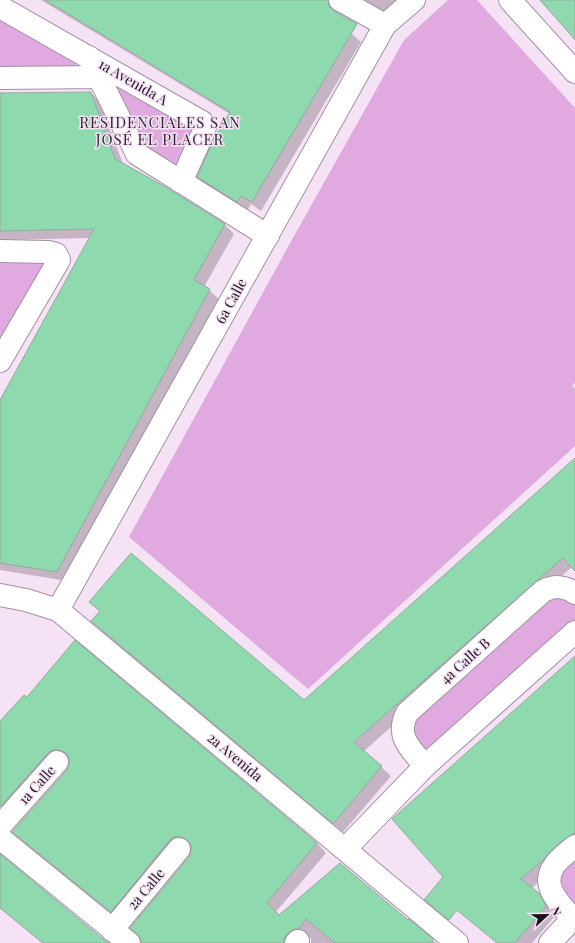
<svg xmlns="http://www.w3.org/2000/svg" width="575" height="943" font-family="'Playfair Display',serif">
	<rect width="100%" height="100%" fill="#f5e2f5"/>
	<path fill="#e0aae1" d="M448 0H477L575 108V383L572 385 575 389V446L308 689 129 537 289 245 404 40Z
		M0 19 75 63 79 69H0Z
		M99 77 202 122 181 182 137 154Z
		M0 251 56 254 0 361Z
		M575 593V632L425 766 402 728 537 597Z
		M575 846V916L549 881Z"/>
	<path fill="#0003" d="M41 0H297L351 33 361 42 261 211 251 204 247 211 208 186 198 177 230 114Z
		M363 0H407L389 16 366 4Z
		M91 93 100 102 123 164 162 185 225 225 234 234 204 287 209 290 219 299 67 581 0 570V403L90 238 0 240V94Z
		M575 460V570L572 567 364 751 391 776 343 832 102 631 93 621 100 612 90 602 304 701Z
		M575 657V847L531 889 549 905 555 916 532 943H497L443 899 444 877Z
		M0 723 317 843 326 853 275 913 279 916 340 864 434 943H311V938H305L297 943H142L189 858 192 851V846H184L120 920 22 841 13 831 67 771 70 764V759H62L11 815 0 805Z
		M0 855 108 943H42L0 908Z"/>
	<path fill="#8ed9ae" stroke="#94aa9d" d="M45 0H328L329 6 334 11 357 24 252 202 241 196 237 202 197 177 214 139 230 112Z
		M540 0H575V40L556 18Z
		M91 92 115 159 162 185 225 224 194 280 210 289 57 572 0 563V400L94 229 0 231V93Z
		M575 458V571L563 558 354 742 382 766 333 824 91 621 100 611 89 602 131 553 304 700Z
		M75 640 317 843 267 903 279 915 340 863 408 920 409 919 433 939 432 941 435 943H335L306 919 298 929H294L287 934 284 939V943H141L140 938 137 934 130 928 189 857 191 851V845L187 840 181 837H174L169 841 111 912 12 832 67 770 69 764V758L66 753 59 750H53L48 753 1 806H0V721L24 695 27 697Z
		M575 656V832L556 846 543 860 521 879 540 894 546 906 515 943H497L457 910 449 920 424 900 443 877 392 819Z
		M0 854 104 940 109 943H43L0 908Z"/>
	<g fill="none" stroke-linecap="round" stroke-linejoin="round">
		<defs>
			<path id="minor" d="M340 0 385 25
				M510 0 575 72
				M0 7 202 122 205 127 204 131 181 182
				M89 57 137 154 268 236
				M0 78 99 77
				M0 251 48 252 56 254 59 260 0 361
				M0 595 26 600 58 610 457 943
				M58 610 385 25 414 0
				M425 766C411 749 395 737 407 713L543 591C555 585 564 586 575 593
				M0 826 57 762
				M0 838 129 943
				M345 849 425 766 575 632
				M572 918C560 904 540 886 554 866 559 858 568 852 575 846
				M112 930 179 849
				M296 943 298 941
				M550 943 575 916"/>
		</defs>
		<use href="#minor" stroke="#a291a2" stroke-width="24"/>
		<use href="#minor" stroke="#fff" stroke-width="22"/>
	</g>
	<g text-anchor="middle" stroke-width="3" stroke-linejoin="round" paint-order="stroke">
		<g font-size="14" fill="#1a141a" stroke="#f5e2f5">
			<text transform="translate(133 82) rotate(30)" y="5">1a Avenida A</text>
			<text transform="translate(231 301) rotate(-61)" y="5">6a Calle</text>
			<text transform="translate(465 661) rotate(-42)" y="5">4a Calle B</text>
			<text transform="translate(235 757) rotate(40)" y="5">2a Avenida</text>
			<text transform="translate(37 785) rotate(-48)" y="5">1a Calle</text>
			<text transform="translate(146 889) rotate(-50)" y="5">2a Calle</text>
		</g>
		<g font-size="15" letter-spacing="1" fill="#332533" stroke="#f5e2f5">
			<text x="160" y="128">RESIDENCIALES SAN<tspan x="160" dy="17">JOSÉ EL PLACER</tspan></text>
		</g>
	</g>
	<g transform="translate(547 915) rotate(68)" stroke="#f5e2f5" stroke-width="3" paint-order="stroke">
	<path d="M0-3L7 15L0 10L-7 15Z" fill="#1a141a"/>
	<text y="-6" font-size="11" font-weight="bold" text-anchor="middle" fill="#1a141a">N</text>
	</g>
</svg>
